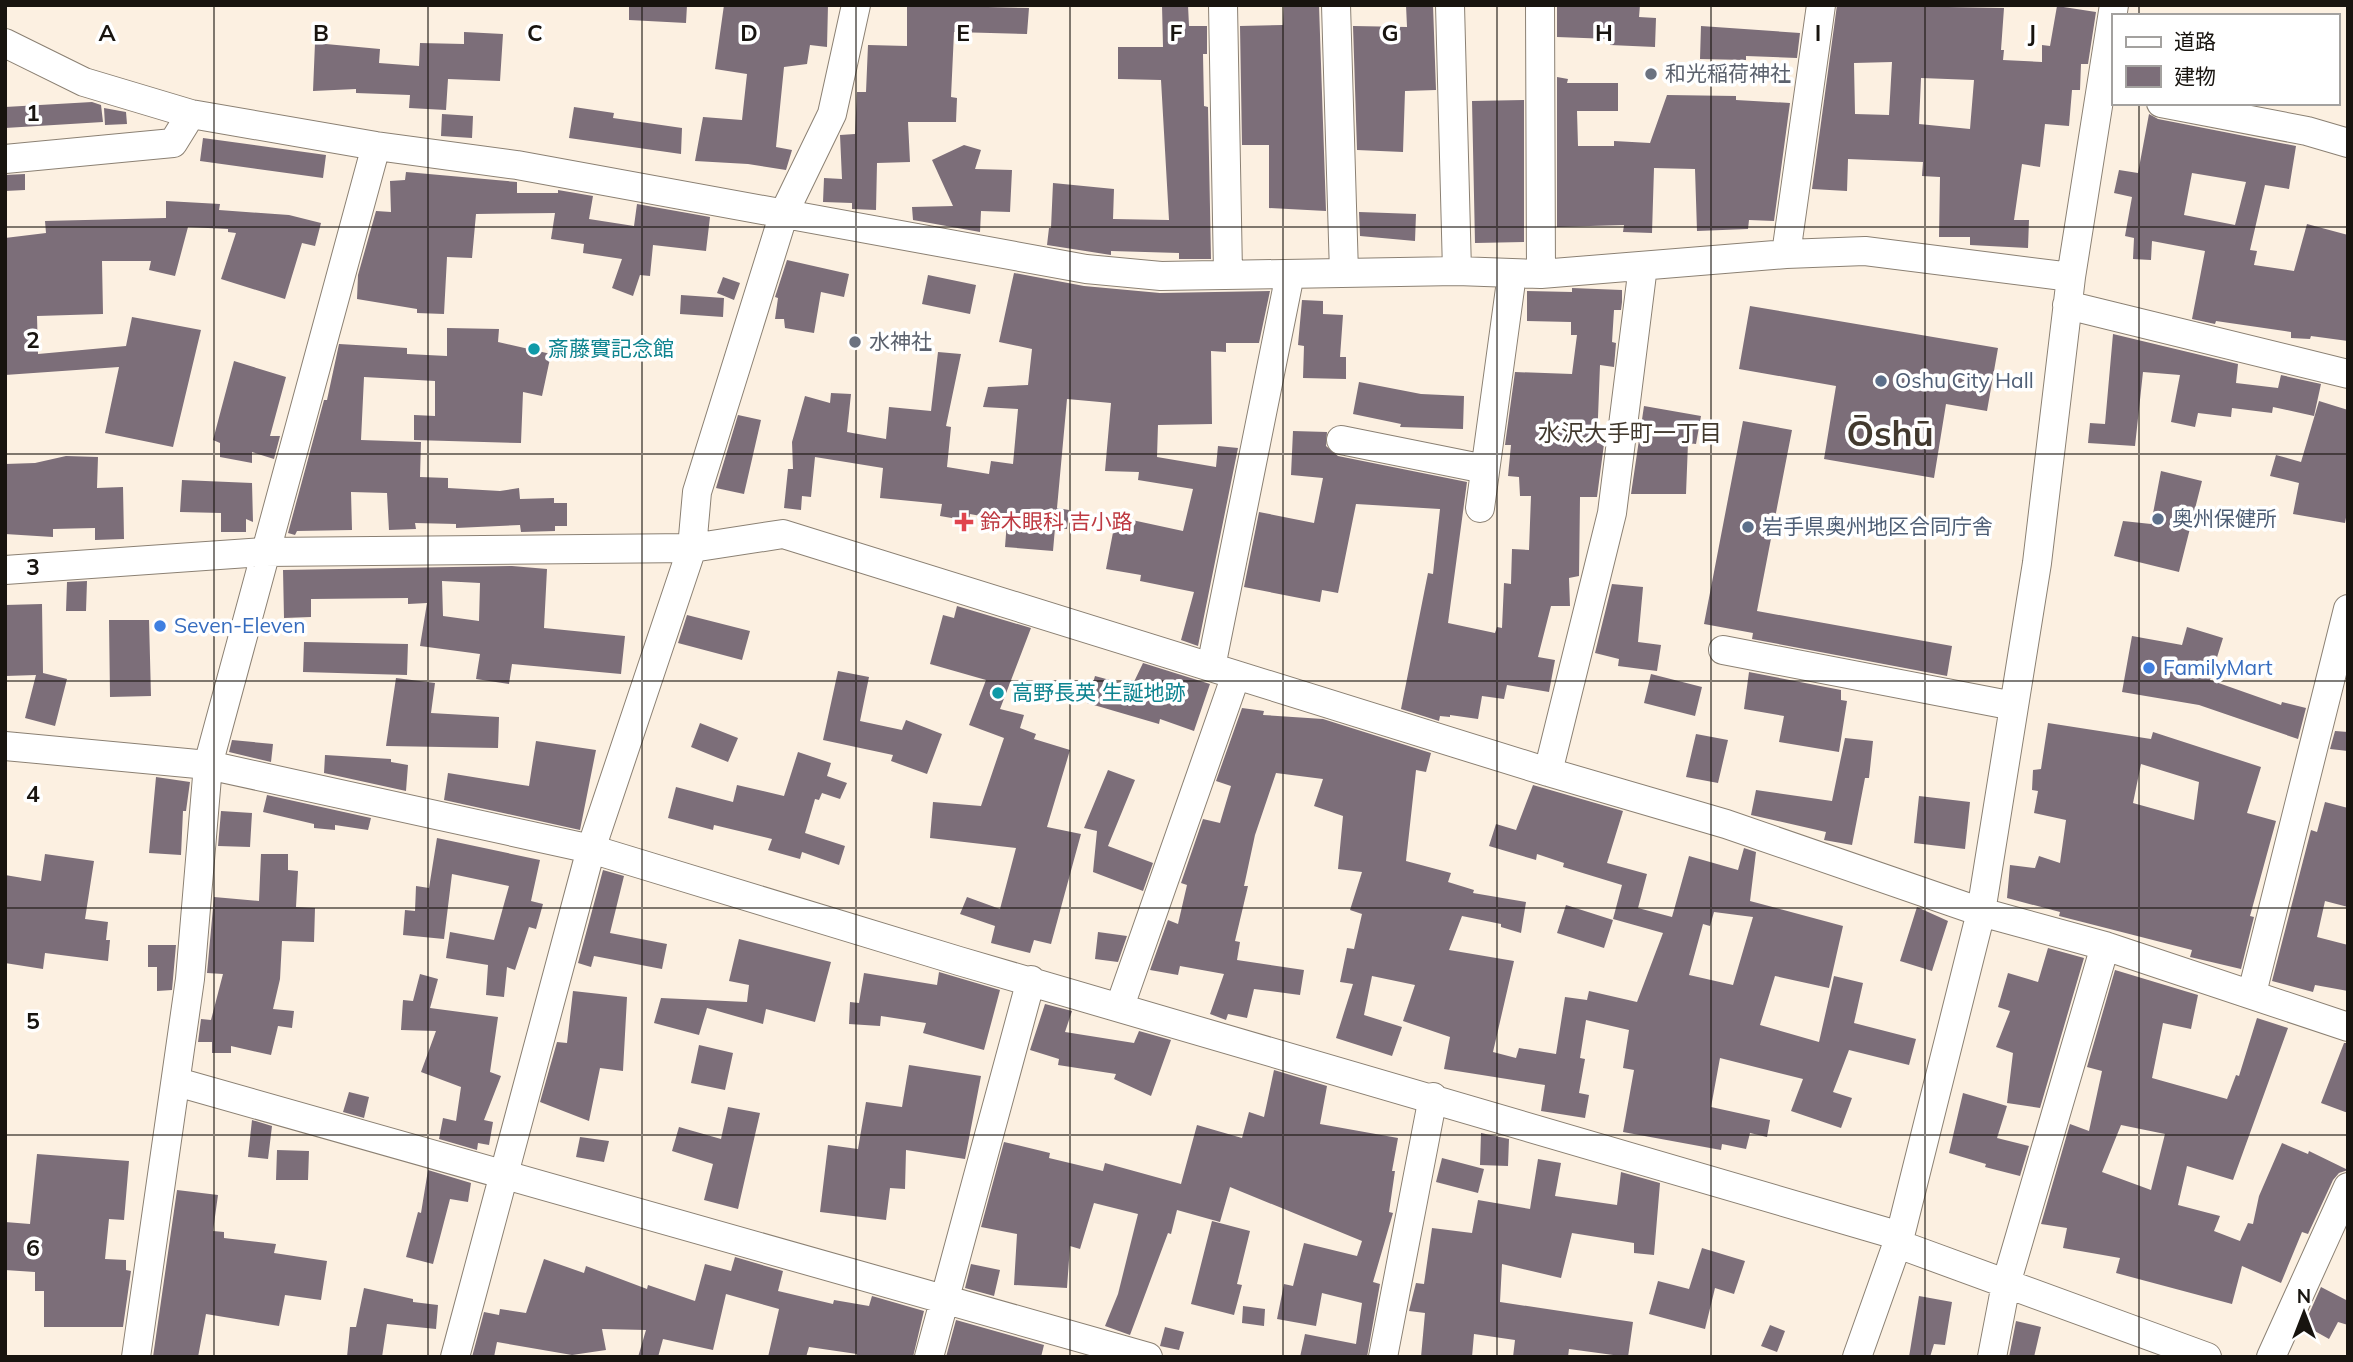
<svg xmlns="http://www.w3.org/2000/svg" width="2353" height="1362" font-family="Mulish,'Noto Sans JP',sans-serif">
	<rect width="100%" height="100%" fill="#fcf0e1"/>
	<path fill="#7c6e79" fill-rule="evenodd" d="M629 5H687L686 23 629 20Z
		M724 5H828L827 47 810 45 807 64 784 67 776 147 792 150 786 170 748 164 695 161 703 117 742 120 747 74 715 69Z
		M907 5 1029 8 1027 34 954 32 951 97 957 98 956 122H908L910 162 877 163 876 210 852 209V203L823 202 824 178 842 179 840 135 855 134 857 92H866L868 45 907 46Z
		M1162 5H1188L1189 26H1207V54H1203L1204 106 1208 107 1211 259H1179V253L1111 251V255L1047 245 1049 228H1051L1053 183 1114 189 1113 219 1169 220 1161 80 1118 79V47H1163Z
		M1284 5H1319L1326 211 1269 208V145H1242L1240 26 1283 25Z
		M1406 5H1433L1436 90 1405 91 1403 152 1357 150 1353 26 1407 27Z
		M1557 5H1640L1639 17 1656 18 1655 47 1610 45V39L1557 37Z
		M1837 5 2004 8 2001 50H2004L2003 60 2042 62V45L2050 46 2057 6 2096 12 2088 64H2081L2080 90H2072L2069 126 2045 124 2040 167 2022 164 2014 220H2029L2028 248 1970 245V237H1939L1940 177 1922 176 1923 162 1848 159 1847 191 1812 189ZM1892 62 1889 115 1855 114 1854 63ZM1921 78 1974 80 1970 129 1919 124Z
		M1701 26 1800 33 1797 58 1746 56V60L1700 59Z
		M464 32 503 34 500 81 448 79 446 110 409 108 410 95 356 93V89L313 91 315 43 380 49 379 63 419 66 420 43 464 44Z
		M1557 77 1568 79 1567 83H1618V111H1577L1578 146H1614V141L1650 143 1667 95 1736 96V100L1790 103 1774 221 1749 220 1748 229 1697 231 1695 169 1654 168 1652 233 1623 232 1624 225 1557 227Z
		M1524 100V242L1475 243 1472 101Z
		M92 102 101 105 103 122 5 128V107Z
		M574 107 614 113 613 118 682 128 681 154 569 138Z
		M104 108 126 112 127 124 105 125Z
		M442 114 473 116 472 138 441 136Z
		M2149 114 2158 119 2296 146 2289 189 2265 185 2250 250 2257 251 2254 265 2294 271 2307 224 2348 235V341L2311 336 2310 339 2291 338V332L2216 321 2215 324 2192 319 2205 251 2152 241 2151 260 2133 259 2134 238 2125 236 2132 197 2114 193 2119 170 2138 173ZM2192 173 2246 182 2235 225 2184 215Z
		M203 138 326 155 323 178 200 161Z
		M964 145 981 150 975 169 1012 170 1010 212 981 211 980 232 913 220 912 207 953 206 932 160Z
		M406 172 517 182V193H558V190L593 196 589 219 634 226 637 204 710 217 706 251 653 245 650 276 640 275 633 296 612 288 622 259 583 253 584 244 551 239 555 213 476 214 472 258 447 257 444 314 417 313V309L357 299 358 275 376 211 391 212 390 181 405 180Z
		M25 174V190L5 191V175Z
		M166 201 220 204 219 210 289 215 321 223 315 246 302 243 285 299 221 279 236 233 228 232V229L188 227 175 276 149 270 151 261H102L103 314 37 316 38 354 126 346 132 317 201 330 173 447 105 433 119 367 5 375V238L46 233 45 221 166 218Z
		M1359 212 1416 214 1415 241 1360 236Z
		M787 260 849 274 844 297 821 292 814 333 785 328 784 319H775L778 298 775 297Z
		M1014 273 1084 286 1160 293 1270 291 1259 343H1226V352L1211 351 1212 424 1158 425 1157 457 1216 467 1218 446 1238 448 1198 646 1181 640 1194 592 1140 581 1141 575 1106 569 1115 522 1132 525V520L1183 531 1193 489 1138 480 1139 472 1105 471 1111 403 1067 399 1057 508 1069 510 1067 529 1055 528 1053 551 1005 547 1007 521 970 514 969 521 940 516 942 504 880 498 883 468 815 457 811 497 802 496 801 510 784 508 788 469H793L792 442 805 396 830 403 831 393 851 394 847 432 886 439 889 407 931 411 938 352 961 354 946 426 951 427 947 467 989 474 991 461 1013 464 1018 409 983 407 988 387 1028 385 1032 349 999 342Z
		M928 275 976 285 970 314 922 304Z
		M723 277 740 283 734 300 717 293Z
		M1572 288 1622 290V302L1621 310H1614L1612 342 1616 343 1614 367 1600 365 1597 443 1604 444 1597 497H1580L1579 576 1569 578 1570 606H1551L1538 657 1555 660 1549 692 1507 685 1504 699 1482 696 1478 719 1450 715V717L1440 716 1439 721 1401 709 1428 573 1433 574 1440 509 1356 504 1338 593 1322 590 1320 602 1244 587 1259 512 1314 523 1323 478 1291 475 1293 431 1327 432 1326 446 1338 456 1467 482 1448 623 1495 633 1497 627 1502 628 1504 583 1511 584 1512 549 1529 550 1531 496H1520L1519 477 1508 476 1511 445H1505L1515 372 1572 374 1577 335H1571V322L1527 321V291L1572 292Z
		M681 295 724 298 723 317 680 314Z
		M1302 300 1323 301V314L1343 315 1340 357H1346V379L1303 378 1304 346 1298 345Z
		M1750 306 1998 348 1987 411 1946 404 1934 478 1824 459 1836 386 1739 369Z
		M447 328 499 329 498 342 551 354 542 396 523 392 521 443 414 440V415L435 416V381L364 377 361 440 421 442 420 477 448 478V488L500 491 519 488 520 499 554 498V503H567V526H555V531L521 532 520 525 456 528V524L415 523 416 529 389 530 387 493 351 492 352 530 297 531 295 535 288 533 324 400H327L339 344 407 348V354L447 356Z
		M2113 334 2238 364 2236 383 2278 388 2281 375 2321 384 2314 416 2273 407 2272 413 2232 408 2231 417 2198 413 2195 427 2171 422 2180 375 2143 372 2135 446 2088 443 2090 423 2105 424Z
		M234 361 286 377 270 436H280L274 459 252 452V463L220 457V443L213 440Z
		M1359 382 1421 394 1464 396 1463 429 1400 427 1401 424 1353 414Z
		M2319 401 2348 410V507L2345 523 2293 514 2299 483 2270 476 2276 455 2301 462Z
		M1644 406 1701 416 1696 444 1688 443 1686 494H1631Z
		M738 415 761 420 744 494 716 488Z
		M1743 421 1792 430 1757 611 1952 646 1947 676 1752 639 1753 633 1704 624Z
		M66 456 98 457 97 488 123 487 124 539 95 540V528L53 529V537L5 534V464L35 463Z
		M2161 471 2202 481 2179 572 2114 556 2123 521 2151 524Z
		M182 480 252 483 253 522 246 519V532H221V513L180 512Z
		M512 566 547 569 544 628 625 636 621 674 512 664 509 684 476 679 480 654 420 646 427 603 408 604V598L311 599V617L284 618 283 570ZM442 581 480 583 479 621 443 616Z
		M87 581 86 611H66L67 582Z
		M1612 584 1643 587 1638 642 1661 645 1657 671 1618 666 1619 659 1595 653Z
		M42 604 43 673 67 679 55 726 25 718 36 675 5 676V605Z
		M957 606 1031 628 1000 709 1024 715 1020 728 1036 734 1034 739 1070 750 1047 827 1081 834 1051 944 1034 940 1030 953 991 943 995 926 960 914 967 897 1000 909 1016 848 930 838 933 802 981 806 1004 738 969 725 986 680 930 664 943 615 954 618Z
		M687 615 750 631 742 660 678 643Z
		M109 620H149L151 696 110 697Z
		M2187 627 2223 638 2210 680 2281 705 2282 702 2306 708 2298 739 2199 705 2122 692 2132 636 2182 645Z
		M304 642 408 644 407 675 303 672Z
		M1143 663 1210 684 1194 731 1160 719 1159 724 1087 703 1095 676 1132 686Z
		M838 671 869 677 860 721 902 730 906 720 942 734 927 774 891 761 893 755 823 740Z
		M1749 672 1841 690V700L1847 701 1839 752 1779 742 1784 716 1744 709Z
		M1651 674 1702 687 1695 716 1644 703Z
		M396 678 435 683 431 713 499 717 498 748 386 746Z
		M1242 708 1264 711 1263 715 1323 719 1431 753 1426 772 1416 770 1406 861 1451 873 1448 882 1474 890 1473 893 1526 902 1521 933 1501 927V924L1462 916 1449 950 1514 961 1493 1052 1516 1058 1519 1048 1556 1054 1565 997 1587 1000 1589 991 1637 1002 1663 933 1613 919 1622 885 1563 867 1564 863 1537 854 1536 860 1489 846 1496 824 1516 830 1533 785 1623 811 1607 863 1647 874 1638 908 1672 917 1689 856 1738 870 1744 848 1756 852 1750 901 1843 926 1829 988 1775 976 1760 1025 1819 1042 1834 976 1863 983 1854 1023 1916 1039 1909 1065 1849 1050 1833 1092 1852 1098 1841 1128 1791 1111 1803 1079 1720 1058 1711 1107 1770 1120 1767 1137 1750 1133 1746 1149 1722 1144 1721 1150 1623 1132 1634 1070 1623 1068 1629 1030 1586 1020 1580 1058 1585 1059 1579 1093 1589 1095 1585 1118 1541 1111 1545 1085 1444 1069 1450 1037 1403 1021 1415 985 1372 976 1364 1015 1402 1027 1392 1056 1336 1038 1353 984 1340 982 1347 948 1354 949 1362 914 1350 910 1362 872 1338 869 1343 816 1314 806 1323 779 1276 773 1255 835 1244 886H1248L1235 941 1240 942 1237 960 1304 970 1300 995 1254 989 1247 1018 1228 1014 1226 1020 1210 1014 1224 974 1180 966 1178 975 1150 970 1168 920 1178 924 1187 885 1181 883 1203 819 1220 823 1231 786 1216 781ZM1714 912 1753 917 1733 985 1689 975 1703 924 1710 926Z
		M700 723 738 738 728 762 691 747Z
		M2048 723 2151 739 2153 732 2261 767 2247 813 2276 821 2250 916 2254 917 2241 969 2190 957 2192 950 2059 916 2060 912 2007 898 2010 865 2035 868 2039 856 2060 863 2066 820 2034 813 2038 791 2032 790 2033 770 2041 769ZM2141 764 2199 782 2194 820 2133 803Z
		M2335 731 2348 732V751L2330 749Z
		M1696 734 1728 740 1718 783 1686 777Z
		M1845 738 1873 741 1869 778H1865L1852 845 1824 840 1826 832 1751 815 1756 790 1832 801Z
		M232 740 273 744 271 762 229 752Z
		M536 741 596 750 580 830 444 800 448 773 529 786Z
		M798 752 831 763 827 776 847 783 840 799 822 793 819 800 815 799 805 833 845 846 839 865 802 852 800 859 768 850 772 839 714 825 713 830 668 818 676 787 733 802 737 785 784 796Z
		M325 755 391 759V762L408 765 406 791 324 773Z
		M1108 770 1135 780 1108 846 1153 863 1143 891 1093 872 1097 831 1084 828Z
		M156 777 190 782 186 811H183L181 855 149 853Z
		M267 795 371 818 368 830 335 825V830L314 828V824L263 812Z
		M1919 796 1970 802 1965 849 1914 843Z
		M2325 802 2348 808V907L2325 901 2317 937 2348 945V991L2315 985 2313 992 2272 981 2311 830 2317 832Z
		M221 811 252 813 250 847 218 846Z
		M437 838 540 860 531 901 543 904 536 929 529 927 515 970 507 967 504 997 486 995 488 965 446 958 450 932 494 940 509 886 452 874 444 939 403 935 405 910 415 911 416 886 429 888Z
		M45 854 94 861 85 919 108 922 106 940H110L108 961 45 953 43 969 5 963V875L41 881Z
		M261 854H288V870L298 871 296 907 315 908 314 942 282 941 280 979 273 1009 294 1011 292 1028 278 1026 271 1055 231 1046V1053H212V1042H198L201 1019 211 1020 223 974 207 973 214 897 259 901Z
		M603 870 624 876 610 933 667 944 662 969 594 956 591 967 578 963Z
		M1566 905 1613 920 1604 948 1557 933Z
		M1917 907 1948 921 1932 971 1900 961Z
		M1098 932 1127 936 1118 962 1095 959Z
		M739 939 831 962 815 1022 766 1009 763 1024 707 1008 699 1035 654 1023 661 998 747 1002 749 985 729 981Z
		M148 945H176L172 990 157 991V967H148Z
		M2048 948 2084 958 2040 1108 2007 1103 2013 1053 1996 1047 2010 1011 1998 1007 2008 973 2038 982Z
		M2115 970 2198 995 2191 1029 2163 1023 2152 1078 2227 1099 2236 1075 2239 1076 2257 1018 2288 1028 2233 1180 2187 1166 2178 1205 2220 1216 2214 1231 2240 1241 2248 1223 2253 1224 2259 1196 2282 1143 2308 1154 2309 1151 2348 1170 2339 1173 2333 1180 2308 1234 2302 1232 2281 1283 2242 1266 2232 1304 2116 1273 2120 1258 2063 1248 2067 1228 2041 1224 2070 1124 2089 1131 2102 1071 2087 1067ZM2121 1125 2165 1134 2151 1190 2102 1172Z
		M939 972 1000 990 984 1050 923 1033 926 1023 881 1016 880 1026 849 1024 850 1002 859 1003 864 973 937 985Z
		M420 974 438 979 430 1008 498 1017 490 1072 501 1076 484 1120 493 1122 489 1145 478 1143 477 1150 439 1139 443 1118 456 1121 461 1087 421 1072 436 1031 401 1030 403 1000 413 1001Z
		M573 991 627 997 623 1071 600 1068 589 1121 540 1102 557 1042 567 1043Z
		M1045 1004 1072 1011 1065 1032 1134 1043 1139 1031 1171 1040 1151 1096 1114 1079 1116 1074 1058 1065 1059 1059 1030 1050Z
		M2344 1043H2348V1113L2321 1103Z
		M699 1045 733 1053 725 1090 691 1083Z
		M909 1065 981 1076 965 1159 906 1150 905 1189 890 1188 886 1220 820 1212 828 1145 858 1149 866 1102 902 1107Z
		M1274 1070 1327 1086 1320 1124 1398 1138 1392 1171H1395L1389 1212 1393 1213 1373 1282 1380 1284 1367 1357H1300L1305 1334 1356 1344 1362 1303 1322 1293 1316 1326 1277 1319 1284 1284 1293 1286 1304 1243 1357 1256 1362 1241 1230 1187 1220 1222 1177 1210 1171 1234 1168 1233 1130 1335 1105 1326 1118 1294 1138 1214 1094 1203 1080 1249 1070 1246 1067 1288 1014 1285 1017 1234 981 1227 1004 1142 1050 1153 1049 1158 1103 1171 1105 1163 1181 1184 1197 1125 1242 1138 1249 1112 1264 1117Z
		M349 1092 369 1097 364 1118 343 1112Z
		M1963 1093 2007 1106 1997 1138 2029 1146 2020 1176 1985 1167 1986 1164 1949 1153Z
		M728 1107 760 1113 738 1209 704 1200 713 1164 672 1151 679 1127 721 1139Z
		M252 1120 272 1126 268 1159 248 1157Z
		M1481 1133 1509 1139 1508 1166 1480 1165Z
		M580 1137 609 1141 604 1162 576 1157Z
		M277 1150 309 1151 308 1180H276Z
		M37 1154 129 1161 124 1220 109 1219 105 1259 126 1260V1270L131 1271 123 1327H44V1291H35V1272L5 1270V1222L30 1224Z
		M1442 1158 1484 1169 1478 1193 1436 1182Z
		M1538 1159 1561 1163 1555 1196 1617 1205 1621 1172 1660 1183 1654 1255 1634 1253V1243L1572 1233 1561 1278 1502 1264 1500 1302 1633 1322 1628 1357 1569 1349 1568 1357H1513L1515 1340 1474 1334 1472 1357H1421L1425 1313 1409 1311 1416 1283 1424 1284 1432 1228 1472 1233 1478 1200 1530 1209Z
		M428 1170 471 1183 468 1202 450 1199 433 1264 406 1257 418 1212 421 1213Z
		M177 1190 218 1195 213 1231 224 1232V1238L276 1244 274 1253 327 1261 321 1300 285 1295 279 1326 206 1314 198 1357H153Z
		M1212 1221 1250 1231 1237 1284 1242 1285 1234 1315 1191 1304Z
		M1702 1248 1745 1261 1734 1294 1715 1288 1705 1329 1649 1314 1658 1281 1689 1289Z
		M735 1257 783 1271 778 1291 833 1304 834 1300 869 1306 872 1296 924 1311 913 1357H857V1354L809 1347 806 1357H768L779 1309 726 1294 713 1350 663 1339 658 1357H638L646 1330 602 1329 606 1350 572 1355 497 1342 494 1357H472L484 1312 499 1315 500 1309 526 1313 544 1259 584 1273 586 1266 647 1289 648 1285 695 1301 705 1264 731 1271Z
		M971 1264 1000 1270 994 1296 965 1288Z
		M2321 1287 2348 1301V1325L2338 1322 2329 1339 2304 1325Z
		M364 1288 413 1299V1302L438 1305 436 1329 387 1324 382 1357H347L350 1327H356Z
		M1919 1296 1952 1302 1945 1345 1934 1344 1930 1357H1909Z
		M1243 1306 1265 1309 1264 1326 1242 1323Z
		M956 1320 1044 1345 1041 1357H946Z
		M2016 1321 2041 1327 2034 1357H2009Z
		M1770 1325 1785 1331 1777 1352 1761 1346Z
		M1165 1327 1184 1332 1179 1350 1160 1346Z"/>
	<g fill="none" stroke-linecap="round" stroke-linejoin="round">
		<defs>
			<path id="minor" d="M1223 5 1228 273
				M1336 5 1344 273
				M1450 5 1457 271
				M1540 5 1541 274
				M5 43 84 82 191 114 376 146 517 165 1086 269 1161 276 1457 271 1541 274 1786 254 1865 251 2071 277
				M2161 103 2307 131 2348 143
				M5 159 173 143 191 114
				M1786 254 1821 5
				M2067 305 2348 374
				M1341 440 1485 469
				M1480 508 1512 274
				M5 570 264 552 692 548 783 534 1548 772 1726 824 1981 912 2105 946 2348 1027
				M1723 650 2014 706
				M1211 667 1290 274
				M5 746 208 765 591 849 959 961 1900 1236
				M1548 772 1612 513 1643 266
				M2252 993 2348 609
				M1120 1006 1236 675
				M177 1082 1148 1357
				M1898 1244 2207 1357
				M136 1357 190 979 208 765 376 146
				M455 1357 591 849 692 548 697 492 784 213 832 114 856 5
				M929 1357 1031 980
				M1383 1357 1433 1097
				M1857 1357 1900 1236 1981 912 2037 563 2071 277 2114 5
				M1992 1357 2006 1284 2105 946
				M2271 1357 2348 1187"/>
		</defs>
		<use href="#minor" stroke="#8b8073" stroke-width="30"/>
		<use href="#minor" stroke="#fff" stroke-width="28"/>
	</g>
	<path fill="none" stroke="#18140f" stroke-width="2" stroke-opacity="0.55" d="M214 5V1357M428 5V1357M642 5V1357M856 5V1357M1070 5V1357M1283 5V1357M1497 5V1357M1711 5V1357M1925 5V1357M2139 5V16M2139 103V1357M5 227H2348M5 454H2348M5 681H2348M5 908H2348M5 1135H2348"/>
	<g fill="#6b7280" stroke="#fff" stroke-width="2.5">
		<circle cx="1651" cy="74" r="7"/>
		<circle cx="855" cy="342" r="7"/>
	</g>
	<g fill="#0f9aa8" stroke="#fff" stroke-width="2.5">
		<circle cx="534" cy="349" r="7"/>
		<circle cx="998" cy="693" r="7"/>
	</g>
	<g fill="#5c6f8a" stroke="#fff" stroke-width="2.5">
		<circle cx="1881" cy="381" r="7"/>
		<circle cx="2158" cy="519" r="7"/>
		<circle cx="1748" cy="527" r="7"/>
	</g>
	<path fill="#e0444e" stroke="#fff" stroke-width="2.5" d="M960.5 511.5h7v7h7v7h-7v7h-7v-7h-7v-7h7z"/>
	<g fill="#3f7fe0" stroke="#fff" stroke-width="2.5">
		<circle cx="160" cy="626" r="7"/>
		<circle cx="2149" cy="668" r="7"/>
	</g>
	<g text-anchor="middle" stroke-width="7" stroke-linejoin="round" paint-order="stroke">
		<g font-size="21" fill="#5b616d" stroke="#fff" text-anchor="start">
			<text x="1665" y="81">和光稲荷神社</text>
			<text x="869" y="349">水神社</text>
		</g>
		<g font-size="21" fill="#0d838f" stroke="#fff" text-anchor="start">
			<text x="548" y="356">斎藤實記念館</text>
			<text x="1012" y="700">高野長英 生誕地跡</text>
		</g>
		<g font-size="21" fill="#4e5e75" stroke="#fff" text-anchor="start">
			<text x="1895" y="388">Oshu City Hall</text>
			<text x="2172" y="526">奥州保健所</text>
			<text x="1762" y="534">岩手県奥州地区合同庁舎</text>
		</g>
		<g font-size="21" fill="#be3a42" stroke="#fff" text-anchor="start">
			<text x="980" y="529">鈴木眼科 吉小路</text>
		</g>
		<g font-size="21" fill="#366cbe" stroke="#fff" text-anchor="start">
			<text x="174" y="633">Seven-Eleven</text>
			<text x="2163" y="675">FamilyMart</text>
		</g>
		<g font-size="23" fill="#42392e" stroke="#fff">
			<text x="1630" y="441">水沢大手町一丁目</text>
		</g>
		<g font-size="35" font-weight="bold" fill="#42392e" stroke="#fff">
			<text x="1890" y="446">Ōshū</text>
		</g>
	</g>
	<g font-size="23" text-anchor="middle" font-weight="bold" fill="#18140f" stroke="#fff" stroke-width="7" stroke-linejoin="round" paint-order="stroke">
		<text x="107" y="41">A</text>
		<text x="321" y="41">B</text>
		<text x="535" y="41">C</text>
		<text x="749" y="41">D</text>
		<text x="963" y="41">E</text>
		<text x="1176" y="41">F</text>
		<text x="1390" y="41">G</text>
		<text x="1604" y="41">H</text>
		<text x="1818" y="41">I</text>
		<text x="2032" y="41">J</text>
		<text x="33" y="121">1</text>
		<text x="33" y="348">2</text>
		<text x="33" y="575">3</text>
		<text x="33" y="802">4</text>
		<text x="33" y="1029">5</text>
		<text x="33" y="1256">6</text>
	</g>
	<rect width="2353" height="1362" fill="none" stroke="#18140f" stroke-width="14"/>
	<rect x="2112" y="14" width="228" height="91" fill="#ffffff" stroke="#a3a19f" stroke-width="2"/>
	<rect x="2126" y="37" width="35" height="10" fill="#ffffff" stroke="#a3a19f" stroke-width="2"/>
	<text x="2174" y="49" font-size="21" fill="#18140f">道路</text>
	<rect x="2126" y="66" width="35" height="21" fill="#7c6e79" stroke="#a3a19f" stroke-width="2"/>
	<text x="2174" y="84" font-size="21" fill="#18140f">建物</text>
	<g transform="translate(2304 1313)" stroke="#ffffff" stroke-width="5" paint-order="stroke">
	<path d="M0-5L12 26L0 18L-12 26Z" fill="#18140f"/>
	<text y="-10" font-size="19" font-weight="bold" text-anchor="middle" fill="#18140f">N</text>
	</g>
</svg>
